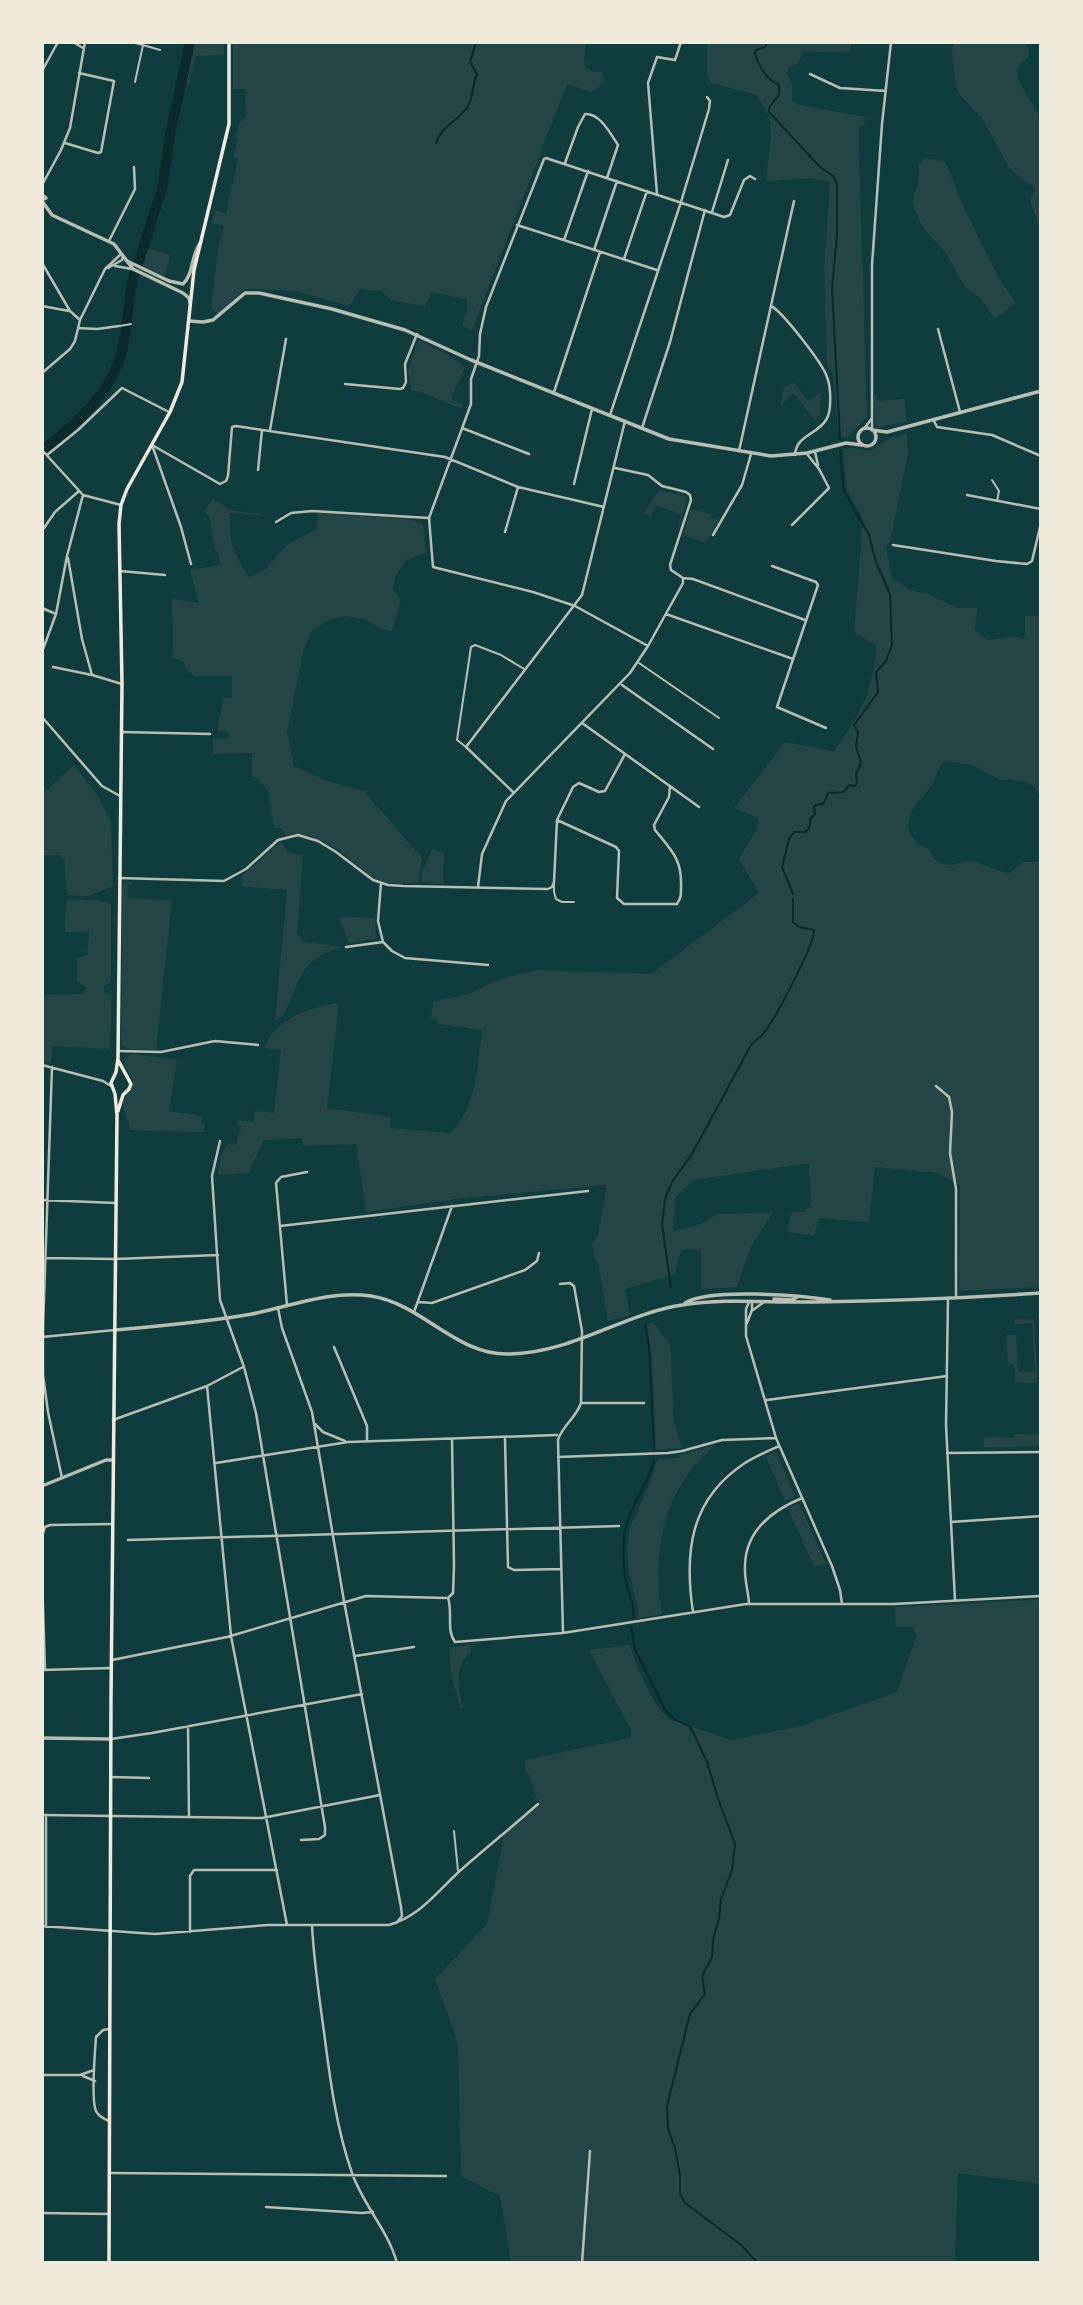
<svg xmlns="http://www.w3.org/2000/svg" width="1083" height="2305" font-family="'Noto Sans',sans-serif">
	<rect width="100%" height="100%" fill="#0f3d3e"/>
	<path fill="#244646" d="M194 42H224V55L195 56 189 85 186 84Z
		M233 42H586L584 57 585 67 593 72H602L605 82 591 92 567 84 472 330 462 326 468 307 466 299 431 292 425 306 391 300 382 291H371L361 288 349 306 296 291 247 289 243 291 218 314 211 308 218 249 224 226 212 223 215 210 226 213 238 159 233 157 238 139 235 138 240 122 246 117 245 89H233Z
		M707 42H852L849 53 804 51 798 63 789 68 787 73 792 85V101L799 105 865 117 864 125 859 126V149L867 418 847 437H839L833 374 827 364 824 270 830 182 812 178 766 181 771 136 770 118 757 95 711 83 707 73Z
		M957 42H1024L1029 50 1028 58 1021 62 1017 72 1019 81 1041 119V231L1030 202 1031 197 1036 191 1034 187 1019 177 1009 167 982 118 960 95 956 85 952 53 953 46Z
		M924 159 940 160 946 163 961 201 997 275 1016 303 995 319 980 298 964 286 946 253 922 226 913 205V198L918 184 919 165Z
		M146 248 170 255 165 276 141 266Z
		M418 340 442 351 465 367 451 399 463 405 462 409 421 392 411 390 408 371Z
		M794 382 808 401 821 392 820 414 815 420 794 394 790 395 780 407 784 388Z
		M874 395H877V401L904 399 907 421 877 428 875 424Z
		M907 434 908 453 890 542 888 543 886 547 892 578 910 590 930 595 957 608H977L975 630 987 640 1013 637 1025 639V616H1041V799L1035 788 1027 782 1011 779 1000 780 972 765 947 761 940 766 933 784 912 810 908 826 909 833 918 844 929 849 934 859 941 864 951 865 967 861 976 862 1008 874 1023 862H1041V1287L959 1291 960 1186 938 1173 875 1167 869 1222 819 1218 814 1236 787 1232 792 1212H804L811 1204 809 1163 693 1180 675 1198 673 1231 699 1225 717 1214 773 1213 752 1244 737 1287 701 1289V1249L681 1250 675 1274 625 1289 630 1315 608 1321 598 1262 594 1257 592 1244 598 1236 607 1185 456 1199 366 1212 356 1144 303 1146 302 1138 263 1140 249 1173 218 1175C219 1164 220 1151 229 1144L236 1145 241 1127 237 1125 238 1120 253 1122 255 1111 274 1113 281 1050 264 1048C273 1020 312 1006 339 1003L327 1108 391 1117 390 1128 450 1133C477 1108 478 1064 482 1030L438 1024V1020L431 1019 433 1002 471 993 500 979 537 970 651 974 759 893 739 859 758 827V818L734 808 785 742 834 751C861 714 872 692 877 646L854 632 863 519 847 490 843 449 853 448 870 451 890 438Z
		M659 490 685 496 687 500 677 532 681 514 655 505 651 517 644 513Z
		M213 499 230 510 274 516 230 513C229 545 233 550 249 578L266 568 288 544 317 529 318 513 409 519 423 525 426 553 406 560 395 577 393 590 401 600 392 631 382 629 364 619 345 616 328 620 310 633 303 652 287 732 294 766 324 780 364 791 422 858 418 883C404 883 388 885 375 879 368 876 364 869 358 865 339 849 312 829 286 835L281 828H274L268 790 256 777H252V753L213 754V739L229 738V732L217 731 224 698H232V676H194L185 667 184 662 173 658 172 599 199 603 190 570 220 565 218 551H215L209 515H207L205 509Z
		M691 509 712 514 711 518 719 520 706 543 683 535Z
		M74 765 100 799 111 822 113 886 89 896 69 895 66 892 65 861 59 855H42V792H45Z
		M281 841 288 852 303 856 297 934 305 942 342 947C298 959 301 981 284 1014L281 1018 275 1020 287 890 241 886 242 876Z
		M432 849 444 853 443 884 421 882 422 874Z
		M132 881V885H128V898L172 900 156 1050 128 1049 121 1045 122 886 125 882Z
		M69 899 102 901 111 904V982L104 986V992L111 996 110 1049 53 1046 51 1063 42 1060V995L83 994 87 988 77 981V958L87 955 89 933 65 932 66 903Z
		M339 917 375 918 376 938 352 943 348 942Z
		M133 1054 177 1060 169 1111 202 1116 201 1123 205 1124 204 1132 130 1130C130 1121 123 1114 123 1103 132 1080 141 1091 124 1065L127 1056Z
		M1034 1319 1037 1381 1035 1383 1015 1382 1014 1364H1008L1006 1335H1016L1018 1372H1035L1032 1323 1015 1324V1320Z
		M653 1322 670 1345 674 1421 682 1448 656 1450 652 1359 647 1324Z
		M1015 1434 1041 1435V1446L984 1447V1437L1014 1438Z
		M716 1445C663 1488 651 1550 662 1614L638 1618V1610L628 1567 627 1547 630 1527 645 1495 658 1459 679 1458V1455Z
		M776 1452 795 1496 785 1501 766 1456Z
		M799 1503 826 1564 814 1567 788 1508Z
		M1041 1600V2184L958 2173 955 2263H511L500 2196 461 2176 458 2049 456 2037 435 1979 487 1924 504 1835 539 1805 528 1772H525V1760L630 1738 631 1730 589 1650 630 1645C638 1671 650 1699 668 1719L731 1740 801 1726 897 1692 917 1633 914 1632V1627H896L895 1607Z
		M471 1645V1651C454 1668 457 1687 464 1708H460L451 1672 449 1647Z"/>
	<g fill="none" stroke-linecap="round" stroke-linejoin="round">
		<path stroke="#0a2a2b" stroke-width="2" d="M768 42 765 47 756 50 755 54C759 66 766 80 778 84 783 95 774 100 769 108V112L820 167 833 176 837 184V234L832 288 840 439
			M436 143C442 125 459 121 468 106 474 96 472 84 477 74L470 62 476 42
			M793 894 782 867 789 839 794 832H805L809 828 811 818 815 814 814 806 824 803 828 793 844 792 849 785 855 786 857 783 856 774 861 763 856 746 858 733 854 725 878 692 876 672 886 661 892 645 890 594 876 562 869 535 844 491 840 450
			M671 1287 662 1225 665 1199 672 1182 692 1154 751 1045C754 1040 759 1039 763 1034 774 1021 815 944 814 930L799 927 793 922V899
			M645 1325 649 1346 654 1448
			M633 1618C635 1606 630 1597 627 1586 623 1571 623 1552 624 1537 627 1509 648 1487 654 1460
			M631 1627 635 1649 665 1710 674 1719 689 1726 693 1732 708 1764 717 1796 735 1844 732 1870 721 1899 719 1919 713 1939 712 1957 702 1976 705 1994 690 2014 667 2106 668 2129 675 2148 680 2176V2194L685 2203 740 2244 758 2263"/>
		<path stroke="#0a2a2b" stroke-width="10" d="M138 264 163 185 170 135 190 42
			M42 451C75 424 112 394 122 350 128 325 128 299 134 274"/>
		<path stroke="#b8beb3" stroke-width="2" d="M131 42 143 45
			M135 82 143 45 160 50
			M992 480 999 491 997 501
			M639 663 719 718
			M466 747 457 740 471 647 475 645 501 655 524 669
			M554 884V892L556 899 562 902H574
			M454 1831 458 1871"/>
		<path stroke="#b8beb3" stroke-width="2" d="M120 326 131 324"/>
		<path stroke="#b8beb3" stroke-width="2.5" d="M73 42 83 48
			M42 71 58 42
			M810 74 840 88 886 91
			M65 143 98 153 101 152 114 81 79 73
			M565 163 578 127 585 114C600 113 610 133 618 145L607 178
			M42 185 61 150 70 128 85 42
			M657 194 648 83 657 57 675 60 681 42
			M712 212 728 160
			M517 225 657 270
			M564 240 588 171
			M109 241 135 189 134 167
			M594 250 617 181
			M624 259 647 191
			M42 263 70 311 80 320 105 269 120 255
			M115 266 132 269
			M108 268 122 260 123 256
			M42 306 69 311
			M771 306C782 311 823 364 827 377 831 387 832 411 826 420 817 435 796 435 795 455
			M78 328 97 329 119 326
			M938 329 960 412
			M42 373 70 349 75 341 80 320
			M345 384 400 389 403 388 406 382 405 364 417 334
			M554 392 600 252
			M610 415 681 202 709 109 710 101 707 97
			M933 419 937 427 992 435 1041 456
			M462 428 529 454
			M642 428 670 342 705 210
			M864 429 872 418
			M270 430 286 339
			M872 430V265L882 124 891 42
			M152 445 220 484 226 481 228 476 232 427 236 426 445 457 518 487 604 507
			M152 445 181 527 191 564
			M42 450 83 495 121 505
			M739 451 794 201
			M815 452 818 465
			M47 455 78 430 122 388 169 412
			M615 468 648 475 662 486 686 492 690 495 691 500 670 565 671 570 683 578
			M258 470 262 430
			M574 484 592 409
			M967 495 1041 509
			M276 522 291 513 312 511 429 518
			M792 525 829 488 819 469 807 454
			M42 531 55 512 79 491
			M505 532 518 487
			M713 535 742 485 751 454
			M893 545 996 561 1027 564 1032 561 1041 523
			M68 558 82 639 92 675
			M772 566 816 582 818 585 777 707 826 728
			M120 571 165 575
			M683 578 693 579 805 620
			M42 608 56 614
			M666 614 793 659
			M648 646 575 606 533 592 433 567 429 518 471 404V379L479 356 480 334 486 307 544 159 546 158 724 217 730 215 744 180 750 176 755 179
			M42 652 56 614 67 556 83 495
			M53 667 92 675 122 684
			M622 685 713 749
			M42 717 102 786 120 796
			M582 723 699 807
			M122 732 210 734
			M513 792 466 747 582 595 625 421
			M557 820 616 847 619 851 617 898 624 904H677C681 898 681 895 681 887 682 859 672 851 655 830L654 825 669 797 670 786
			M119 878 224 881 246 869 278 840 298 835 318 841 336 852 373 880 388 885 403 886 548 889 552 887 554 882 557 820 573 787 579 783 599 792 605 791 625 754
			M478 887 482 854 506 801 630 673 648 646 683 583V578
			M383 942 392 951 405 958 488 965
			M346 947 383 942 378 921 381 883
			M118 1051 161 1052 215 1041 258 1045
			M42 1065 103 1081 111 1086
			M52 1067 43 1328V1375L48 1412 62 1478
			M936 1086 949 1097 952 1112 950 1153 956 1189V1298
			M220 1141 212 1176 220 1300 244 1367 256 1413 325 1827V1835L319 1839 301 1840
			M42 1200 116 1203
			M280 1226 588 1191
			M46 1258 115 1259 218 1255
			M560 1284 570 1283 574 1286 582 1331 581 1403C576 1418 562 1426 558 1440L563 1633
			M948 1299 946 1425 955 1600
			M418 1302 432 1303 525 1270 537 1261 539 1253
			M749 1302 746 1309V1336L776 1438 832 1566 840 1590 842 1604
			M287 1305 276 1183 281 1177 307 1172
			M278 1308 282 1328 312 1412 344 1601 401 1907 402 1916 397 1922
			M753 1310 764 1302
			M414 1312 452 1206
			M747 1323 752 1310V1303
			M42 1337 115 1330
			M334 1347 367 1426V1441
			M207 1386 231 1636 287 1925
			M767 1400 947 1376
			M581 1403H644
			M113 1420 207 1386 243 1367
			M315 1424 323 1432 345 1441
			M452 1439 454 1566 453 1593 448 1598C453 1612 446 1630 455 1642L563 1633 746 1604H894L1041 1596
			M505 1439 508 1567 514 1570 561 1569
			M947 1453 1041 1452
			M558 1457 668 1453 682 1451 722 1440 776 1438
			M216 1463 348 1442 557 1435
			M951 1522 1041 1516
			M42 1536 45 1527 50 1525 112 1524
			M128 1540 619 1526
			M42 1575 45 1670
			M749 1603C748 1590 744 1578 745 1565 746 1530 773 1510 802 1498
			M693 1612C684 1552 690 1499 745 1463 756 1456 768 1451 779 1446
			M355 1656 414 1647
			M112 1660 227 1637 366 1596 446 1598
			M42 1670 112 1668
			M188 1726 189 1817
			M111 1739 152 1733 362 1694
			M111 1777 149 1778
			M42 1815 262 1818 380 1795
			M42 1926 155 1934 268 1925H389C421 1916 438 1890 462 1869 487 1847 513 1826 538 1804
			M312 1926C314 1962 319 1996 324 2032 330 2079 336 2127 352 2173 363 2205 388 2230 397 2263
			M46 1927V1815
			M190 1932V1876L194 1870H277
			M42 2075H80L94 2070
			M83 2076 95 2081
			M109 2121C104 2119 98 2116 96 2111 91 2101 95 2050 96 2037L103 2030 110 2029
			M110 2173 446 2176
			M266 2207 362 2213 373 2212
			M42 2213 109 2214
			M582 2263 590 2151"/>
		<path stroke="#b8beb3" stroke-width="3.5" d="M42 195 46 198 42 200
			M42 201 52 215 114 244 133 269 183 293 189 298 190 303
			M127 261 169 281 183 284C194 274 191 254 201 242
			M189 321 203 322 213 320 245 293H259L332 309 405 330 471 360 669 439 771 456 807 453 846 443 862 445
			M858 437a9 9 0 1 1 18 0a9 9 0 1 1-18 0Z
			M872 430 887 432 1041 391
			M774 1299 792 1300 797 1297
			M685 1303C708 1288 801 1295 830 1300
			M115 1330C161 1326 207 1322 252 1314 292 1306 330 1290 371 1296 423 1304 456 1356 510 1354 572 1353 623 1314 682 1305 726 1298 770 1303 814 1302 890 1301 965 1298 1041 1293
			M42 1486 106 1460H113
			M42 1738 111 1739"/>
		<path stroke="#f1e9da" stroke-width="3.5" d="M118 1111 123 1095 129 1089 131 1084 118 1060
			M109 2263 111 1699 117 1115 115 1094 111 1083 116 1072 118 1058 122 684 119 524 121 505 127 489 170 412 182 382 194 270 229 124V42"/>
	</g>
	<rect width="1083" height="2305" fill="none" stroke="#f1e9da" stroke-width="88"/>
</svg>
